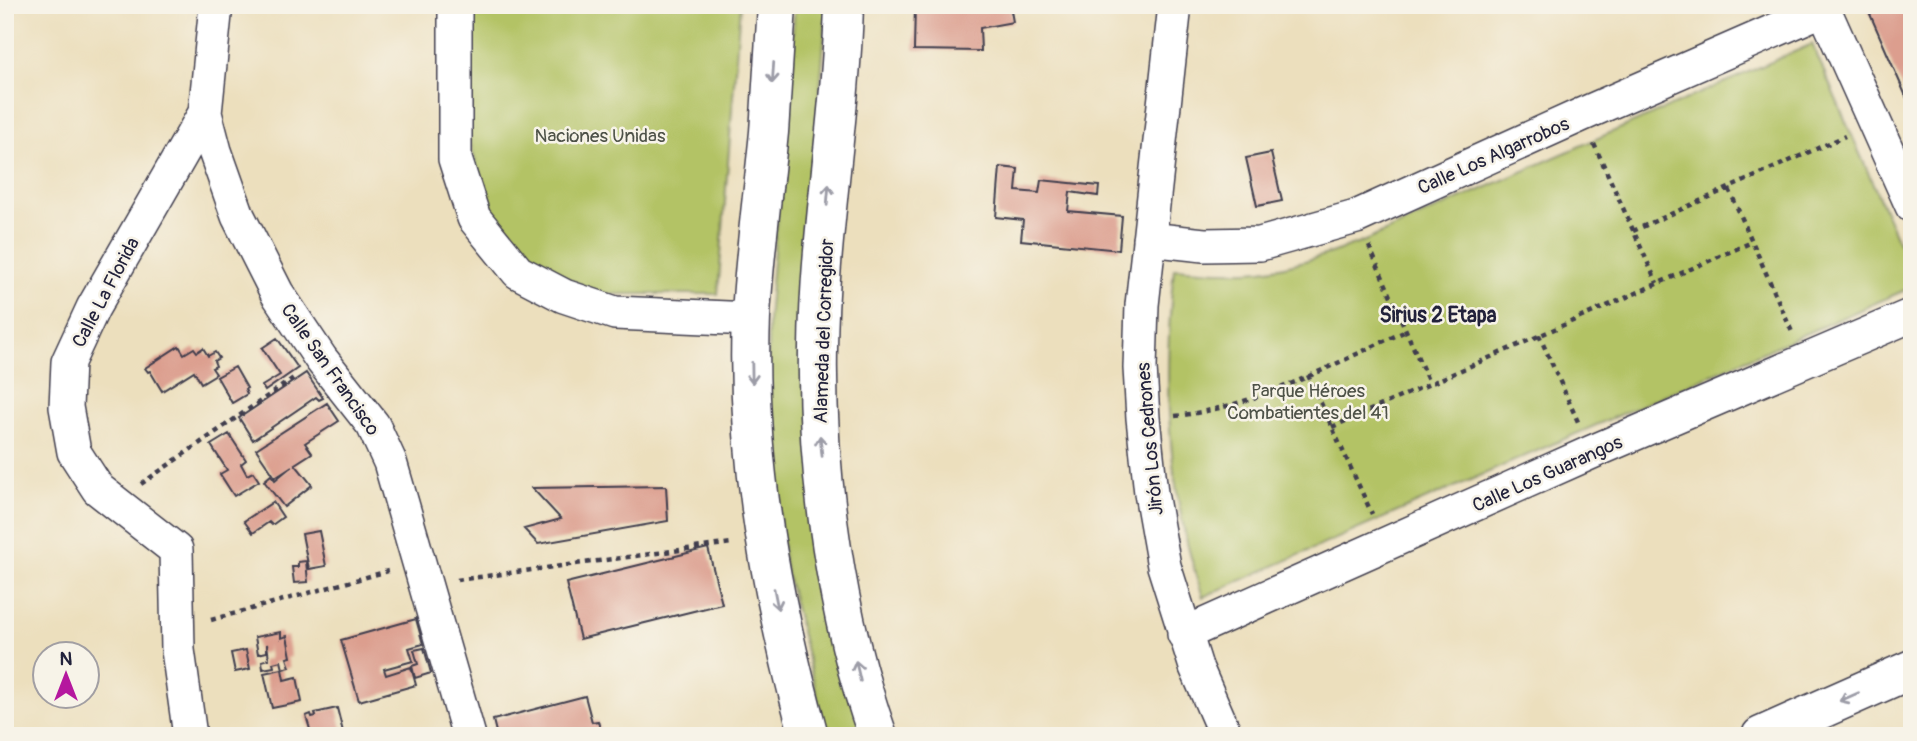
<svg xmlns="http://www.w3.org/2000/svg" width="1917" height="741" font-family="Pangolin,sans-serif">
	<rect width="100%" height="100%" fill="#f7f3e8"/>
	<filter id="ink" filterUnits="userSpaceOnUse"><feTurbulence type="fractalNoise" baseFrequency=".0143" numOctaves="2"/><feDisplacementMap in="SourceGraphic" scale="14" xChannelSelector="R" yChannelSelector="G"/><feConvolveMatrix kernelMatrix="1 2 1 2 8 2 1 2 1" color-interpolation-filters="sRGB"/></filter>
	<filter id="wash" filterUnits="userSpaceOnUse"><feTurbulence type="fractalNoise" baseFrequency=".00686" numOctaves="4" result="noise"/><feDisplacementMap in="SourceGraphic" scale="28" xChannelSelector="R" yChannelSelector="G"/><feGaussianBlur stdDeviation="1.57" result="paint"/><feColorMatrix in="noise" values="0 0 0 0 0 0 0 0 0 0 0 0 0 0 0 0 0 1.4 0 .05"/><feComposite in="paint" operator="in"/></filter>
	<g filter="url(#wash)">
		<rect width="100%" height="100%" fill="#ecdfbd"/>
		<path fill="#b3c365" stroke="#6a7250" stroke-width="2" d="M464 5H740L718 294H601L535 264 487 204 465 124Z
			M795 5H827L807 250 862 736H827L784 563 768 404V320Z
			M1812 44 1912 273V287L1203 597C1166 491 1162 379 1174 268 1203 270 1232 273 1261 270 1295 266 1327 254 1360 243Z"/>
		<g id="blocks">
			<path fill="#dc9e8e" d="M915 5H1010L1013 22 980 28 981 51 914 50Z
				M1866 5H1912V110Z
				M1271 153 1282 201 1257 206 1246 158Z
				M1000 167 1018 169 1016 191 1039 193 1041 180 1099 186 1098 196 1070 192 1068 211 1122 216 1119 250 1021 240 1023 220 996 217Z
				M277 338 298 368 265 391 262 386 280 375 262 348Z
				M179 346 184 354 194 348 197 352 203 348 208 356 215 352 219 358 214 361 216 366 212 368 216 374 201 383 194 371 162 391 150 371 148 372 145 368Z
				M235 367 247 388 245 389 247 394 232 403 217 377Z
				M306 373 323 398 319 400 316 397 253 440 239 418Z
				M327 403 339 421 305 443 312 453 295 464 312 485 284 507 264 481 271 475 275 480 292 466 275 477 256 449Z
				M229 434 246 460 241 464 247 475 253 472 259 481 234 496 220 474 227 470 211 445Z
				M666 486 668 521 538 544 524 529 561 519 532 488Z
				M273 502 283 517 272 525 269 522 253 533 244 521Z
				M319 531 326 566 309 569 302 534Z
				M708 548 722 604 580 639 566 583Z
				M306 561 308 582 294 583 292 567H298V562Z
				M416 619 423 644 409 648 413 661 384 669 386 675 411 667 416 685 359 701 341 640Z
				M281 632V638L287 636 291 657 287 658 290 667 283 669 281 661 273 663 274 667 263 669 262 661 269 659 267 644V652L258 654 255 637Z
				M424 648 431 673 415 678 412 666 418 664 414 650Z
				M246 650 250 669 235 672 231 653Z
				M282 669 284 680 297 677 302 702 272 708 264 673Z
				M585 696 592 722 598 721 600 729 595 731 596 734 497 736 493 720Z
				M337 708 344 736H312L306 716 311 714 312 717 316 716 315 713Z"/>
		</g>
	</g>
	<g filter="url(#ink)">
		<use href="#blocks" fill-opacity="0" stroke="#403e4e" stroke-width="2"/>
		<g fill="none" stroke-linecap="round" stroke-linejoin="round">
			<defs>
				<path id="minor" d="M216 5 205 113 215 151 238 216 277 293 321 359 373 425 390 462 469 736
					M455 5V159L474 218 518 272 564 296 615 313 751 319
					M1175 5 1142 305 1140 368 1143 418 1151 493 1164 566 1196 667 1226 736
					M1822 5 1912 206
					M1149 239 1204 245 1260 244 1356 217 1581 115 1824 9
					M1184 634 1592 452 1912 315
					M190 736 178 650 176 550 98 489 74 452 66 407 68 362 93 308 205 113"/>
				<path id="tertiary" d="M1761 736 1912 669"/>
				<path id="secondary" d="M777 5C774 48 772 90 769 132 763 194 754 255 751 317 745 460 772 599 809 736
					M844 5C841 120 819 234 818 349 816 475 836 618 878 736"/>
			</defs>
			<use href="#minor" stroke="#403e4e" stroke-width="36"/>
			<use href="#tertiary" stroke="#403e4e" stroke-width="41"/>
			<use href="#secondary" stroke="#403e4e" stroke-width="41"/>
			<path stroke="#403e4e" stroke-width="4.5" stroke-dasharray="5 5" stroke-linecap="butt" d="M1594 144 1657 283
				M1729 189 1792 332
				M1633 231 1845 136
				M1369 246 1429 383
				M1539 335 1579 424
				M1308 375 1372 514
				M1175 416C1257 407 1331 365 1406 331
				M1332 427 1752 242
				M141 484 295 377
				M457 580 732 543
				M211 620 388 571"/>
			<use href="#minor" stroke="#fff" stroke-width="33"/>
			<use href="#tertiary" stroke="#fff" stroke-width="38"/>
			<use href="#secondary" stroke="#fff" stroke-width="38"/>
		</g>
		<defs><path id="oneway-shaft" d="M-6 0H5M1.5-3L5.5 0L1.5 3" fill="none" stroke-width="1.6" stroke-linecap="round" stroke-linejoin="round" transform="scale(1.75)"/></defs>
		<g stroke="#9c9ca7">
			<use href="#oneway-shaft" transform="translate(773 73) rotate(94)"/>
			<use href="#oneway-shaft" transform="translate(828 195) rotate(-85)"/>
			<use href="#oneway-shaft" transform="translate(752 373) rotate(89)"/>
			<use href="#oneway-shaft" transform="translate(821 446) rotate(-96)"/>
			<use href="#oneway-shaft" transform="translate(776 599) rotate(79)"/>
			<use href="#oneway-shaft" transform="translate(858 671) rotate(-103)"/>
			<use href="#oneway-shaft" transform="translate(1849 697) rotate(156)"/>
		</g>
	</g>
	<g text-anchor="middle" stroke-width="5" stroke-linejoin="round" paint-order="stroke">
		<g font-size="19" fill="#4e5248" stroke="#f7f3e8">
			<text x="600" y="142">Naciones Unidas</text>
			<text x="1308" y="397">Parque Héroes<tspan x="1308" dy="22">Combatientes del 41</tspan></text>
		</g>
		<g font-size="19" fill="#22223b" stroke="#f7f3e8">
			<text transform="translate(1493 155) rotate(-24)" y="7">Calle Los Algarrobos</text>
			<text transform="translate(105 292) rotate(-62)" y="7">Calle La Florida</text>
			<text transform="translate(823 331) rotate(-88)" y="7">Alameda del Corregidor</text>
			<text transform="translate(331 369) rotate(55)" y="7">Calle San Francisco</text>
			<text transform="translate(1149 439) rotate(-95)" y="7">Jirón Los Cedrones</text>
			<text transform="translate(1547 473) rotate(-24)" y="7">Calle Los Guarangos</text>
		</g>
		<g font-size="21" font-weight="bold" fill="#22223b" stroke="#f7f3e8">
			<text x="1438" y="322">Sirius 2 Etapa</text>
		</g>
	</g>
	<rect width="1917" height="741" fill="none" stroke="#f7f3e8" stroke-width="28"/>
	<g transform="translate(66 675)"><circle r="33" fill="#f7f3e8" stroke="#a29fa3" stroke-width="2"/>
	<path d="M0-5L12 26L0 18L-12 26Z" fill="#b5179e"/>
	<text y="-10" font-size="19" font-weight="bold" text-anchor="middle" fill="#22223b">N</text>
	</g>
</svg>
